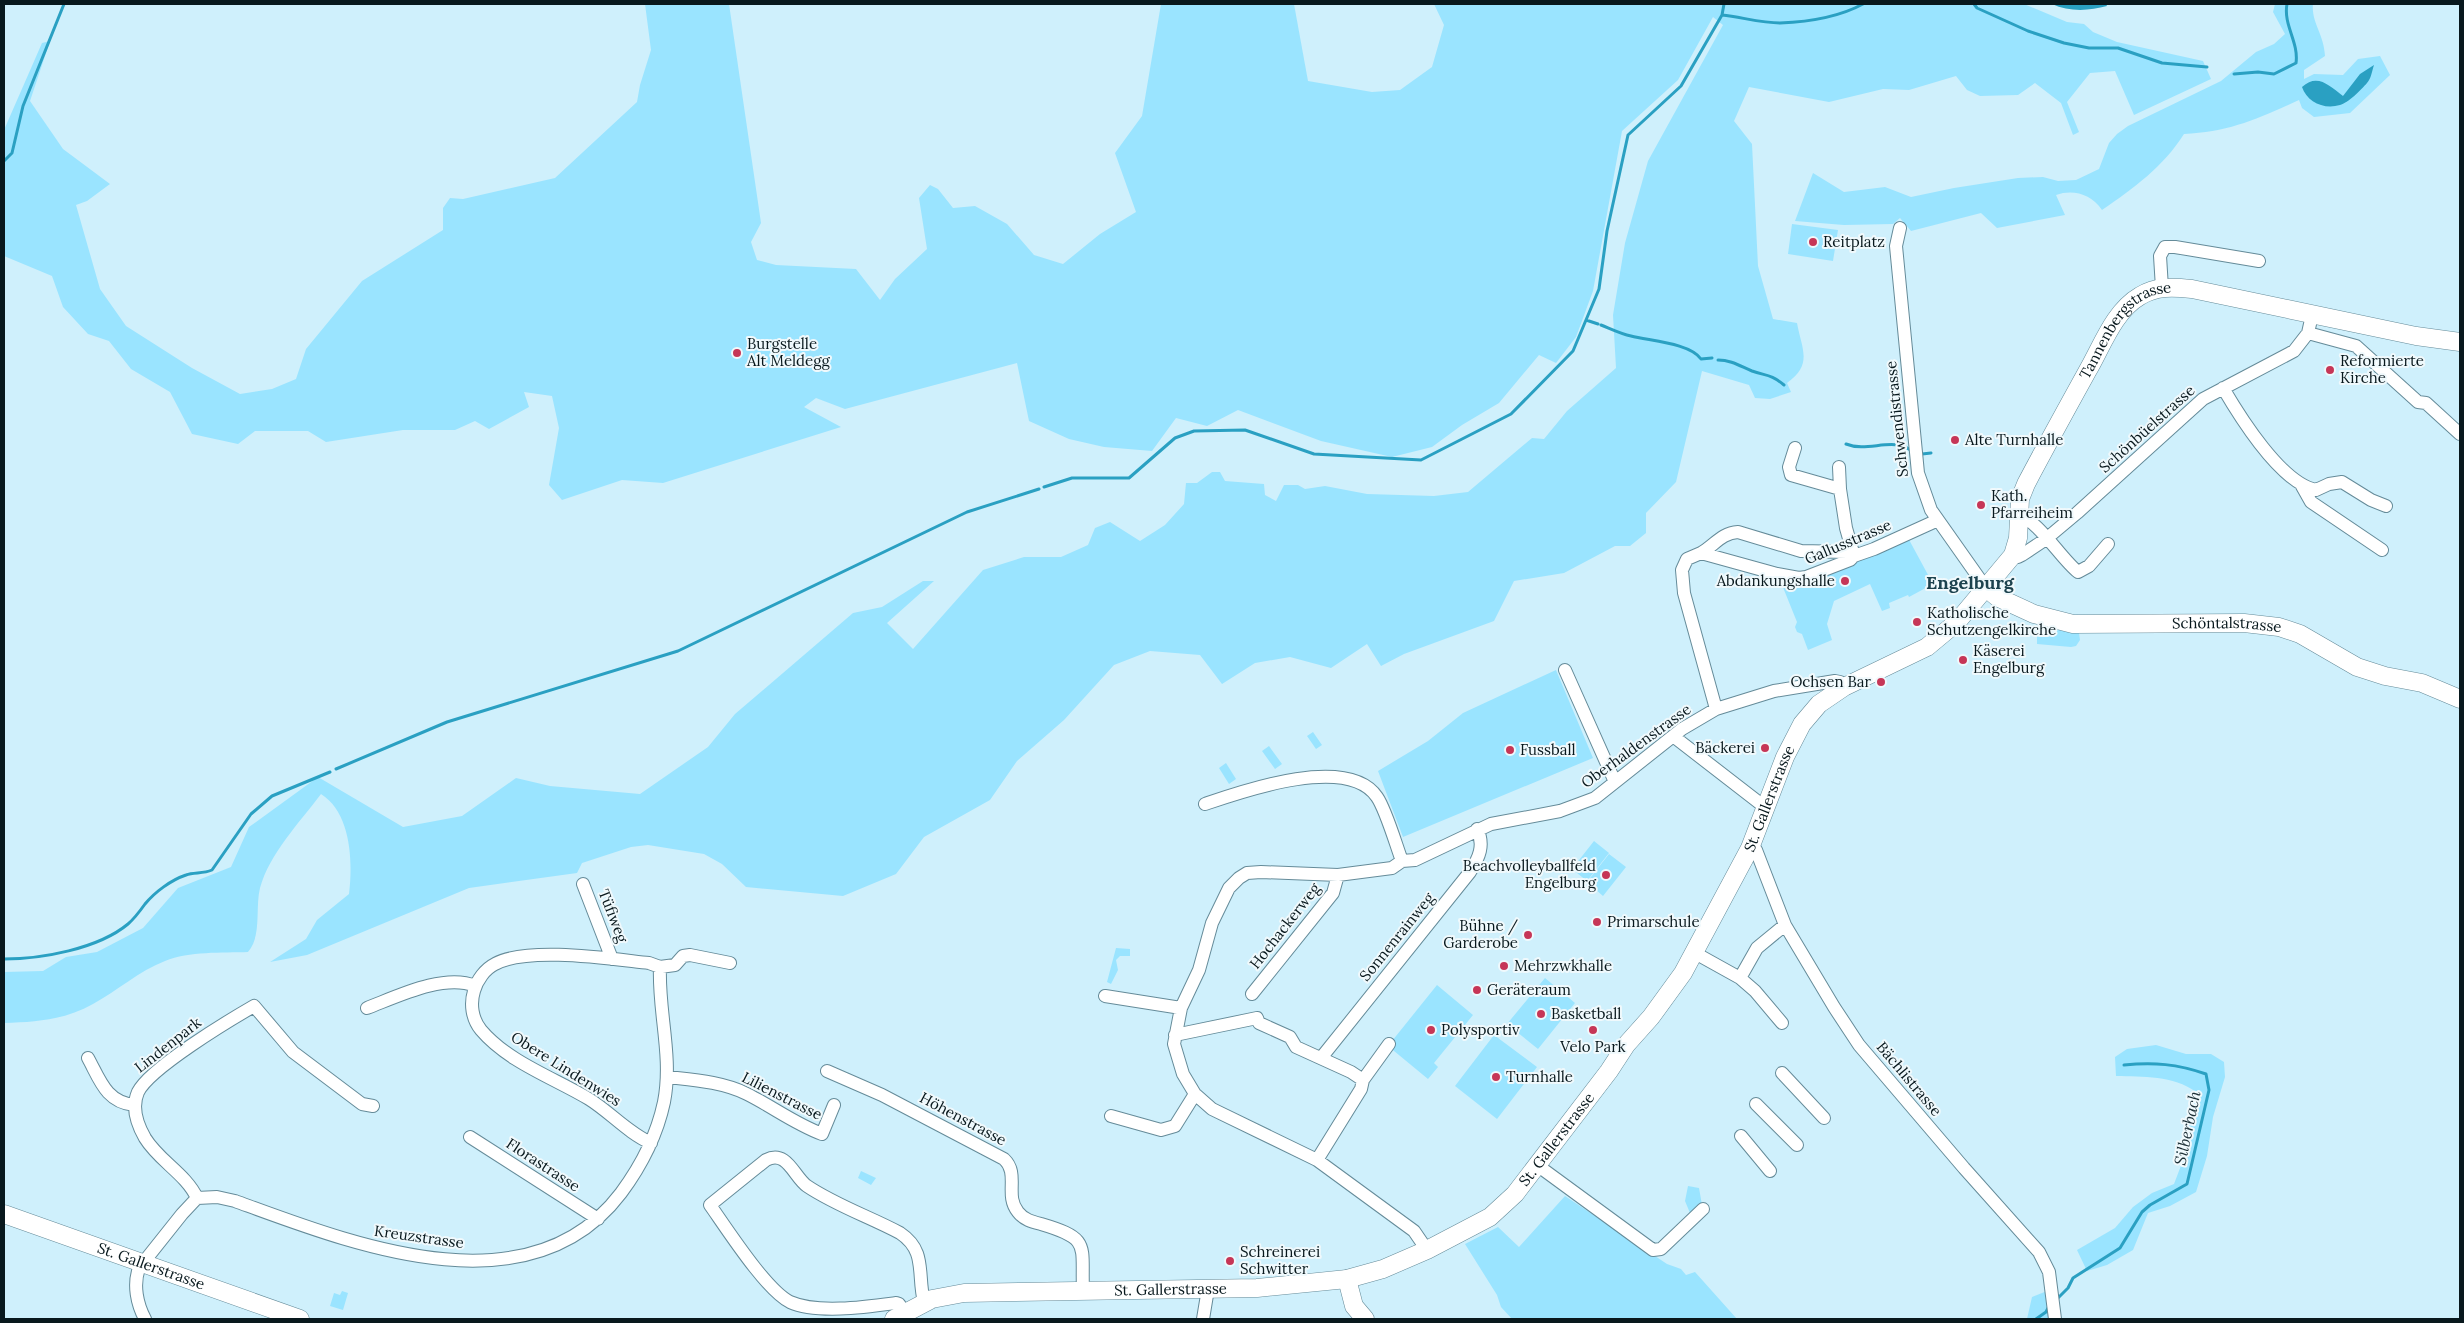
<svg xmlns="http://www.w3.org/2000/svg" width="2464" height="1323" font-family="Lora,serif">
	<rect width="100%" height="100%" fill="#cff0fc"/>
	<path fill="#9ae4ff" d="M645 4H729L761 223 751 242 757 260 776 265 856 269 880 300 895 279 927 249 919 198 930 185 938 189 953 208 975 206 1007 224 1034 255 1063 264 1100 234 1136 212 1115 153 1142 116 1161 4H1294L1308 81 1372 92 1400 90 1432 67 1444 25 1434 4H2024L2067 22 2084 24 2093 32 2117 42 2203 61 2211 79 2134 115 2115 71 2090 73 2067 102 2079 132 2073 135 2061 103 2035 83 2018 95 1980 96 1967 90 1956 76 1909 90 1883 89 1829 102 1749 87 1734 121 1752 144 1758 266 1773 319 1797 323C1802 350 1813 364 1787 383L1791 392 1770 399 1755 398 1749 385 1702 371 1676 482 1646 513V533L1630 546H1615L1564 573 1514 581 1494 621 1404 654 1381 666 1367 644 1331 668 1290 657 1255 663 1222 684 1200 655 1150 651 1114 665 1064 720 1017 761 990 800 924 837 896 874 843 896 746 887 722 864 704 854 648 845 631 847 582 863 577 873 469 888 307 955 270 962 306 939 317 920 349 894C353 861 351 813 321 794 300 822 269 854 260 888 255 908 262 936 248 952 222 953 189 951 165 961 139 971 117 991 93 1004 65 1020 35 1022 4 1023V972L43 971 66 957 97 952 143 928 178 888 231 867 249 827 318 777 403 827 462 816 516 778 550 786 640 794 708 747 735 714 853 613 882 607 923 581H934L887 623 913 649 983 570 1024 557H1061L1088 545 1095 528 1110 522 1140 541 1165 525 1184 504 1186 483H1197L1212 472H1220L1225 481 1264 484 1265 495 1276 501 1284 485H1298L1305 489 1325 486 1367 494 1434 496 1468 492 1532 438 1544 439 1567 411 1616 368 1613 315 1625 243 1648 161 1723 25 1713 17 1678 80 1622 131 1593 291 1576 337 1556 363 1539 355 1499 403 1462 425 1432 447 1392 457 1321 441 1238 410 1207 426 1176 418 1152 451 1104 447 1069 439 1029 421 1017 363 845 409 816 398 804 407 841 427 663 483 622 480 562 500 549 485 559 428 552 396 524 392 529 407 489 429 475 421 455 430H403L326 442 308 431H255L238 444 192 434 170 392 131 369 109 341 88 334 63 307 52 276 4 256V130L42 43 50 41 30 101 63 149 110 184 87 201 76 205 100 289 126 326 192 368 240 394 272 389 296 379 306 349 362 281 443 230V208L450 198 463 199 555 178 637 102 640 85 651 50Z
		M2275 4H2313C2311 22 2324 34 2325 56L2304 70V79L2314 74 2343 75 2358 59 2380 56 2390 75 2350 113 2314 117 2302 108 2299 100C2258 119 2229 132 2184 134 2163 167 2134 188 2102 210 2091 194 2073 189 2056 195L2065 215 1997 228 1981 213 1911 231 1900 218 1893 224 1844 225 1795 221 1813 173 1844 192 1885 187 1911 197 1954 188 2018 178 2043 177 2058 181 2076 180 2099 169 2109 143 2117 134 2128 126 2221 81 2256 52 2274 44 2285 34 2273 12Z
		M1792 224 1838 230 1833 261 1788 254Z
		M1907 536 1933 584 1909 597 1908 595 1889 603 1890 608 1882 611 1870 584 1834 601 1827 624 1832 640 1808 650 1802 634 1797 632 1795 627 1797 622 1778 575 1804 574Z
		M2037 623 2075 630 2079 633 2080 640 2076 646 2071 647 2037 644Z
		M1556 670 1593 758 1403 837 1378 771 1428 741 1463 713Z
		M1313 732 1322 745 1316 749 1307 736Z
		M1269 746 1282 764 1275 769 1262 751Z
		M1226 763 1236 779 1229 784 1219 768Z
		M1594 841 1609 853 1587 881 1572 869Z
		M1609 854 1626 867 1603 896 1587 882Z
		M1116 948 1130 949V956H1120L1116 960 1118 970 1111 984 1107 982Z
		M1545 978 1575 1003 1538 1049 1507 1024Z
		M1437 985 1473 1015 1434 1063 1438 1067 1428 1079 1388 1046Z
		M1494 1035 1537 1067 1497 1119 1455 1086Z
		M2156 1045 2186 1054H2211L2224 1062 2225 1077 2213 1117 2207 1156 2196 1192 2170 1206 2148 1213 2133 1250 2107 1265 2087 1271 2077 1250 2115 1228 2133 1207 2152 1193 2174 1184 2182 1163 2184 1136 2196 1092C2173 1075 2143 1077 2116 1076L2115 1057 2127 1049Z
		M861 1171 876 1178 871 1185 858 1178Z
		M1688 1186 1699 1188 1702 1205 1690 1213 1685 1201Z
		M1565 1196 1667 1264 1681 1269 1686 1275 1695 1272 1737 1319H1512L1501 1307 1497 1295 1465 1244 1498 1227 1519 1247Z
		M342 1291 348 1293 343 1310 330 1306 334 1293 340 1295Z
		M2047 1291 2049 1319H2027L2032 1297Z"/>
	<path fill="#2aa0c2" d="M2052 4H2106L2107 6C2089 11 2069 12 2052 4Z
		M2374 65C2372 71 2371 79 2367 83 2361 90 2348 103 2340 105 2324 110 2307 102 2302 87 2317 73 2329 85 2343 96L2360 74Z"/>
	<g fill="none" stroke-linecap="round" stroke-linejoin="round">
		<path stroke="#2aa0c2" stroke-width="3" d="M1974 4 1977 8 2028 31 2064 43 2089 48H2118L2162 63 2207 67
			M1722 15C1741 17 1761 23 1780 23 1806 22 1839 17 1863 4
			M2234 74 2258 72 2274 74 2296 63C2299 42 2283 25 2287 4
			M4 161 12 153 23 106 64 4
			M1586 320 1598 324
			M1601 325C1611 329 1621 334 1631 336 1650 341 1690 343 1701 359L1712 358
			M1718 360C1731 360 1740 366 1752 371 1766 376 1771 374 1784 385
			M1846 444C1868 453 1893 436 1912 451
			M1922 454 1931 453
			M1044 487 1072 478H1129L1175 438 1194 431 1245 430 1314 454 1421 460 1511 414 1573 351 1599 289 1607 231 1628 135 1681 86 1722 15 1724 4
			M336 769 447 722 678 651 967 512 1039 489
			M4 959C41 959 98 949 128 924 135 918 140 911 145 904 155 892 171 880 186 875 194 872 203 874 212 870L251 814 272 796 330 772
			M2058 1298 2068 1288 2073 1278 2120 1248 2142 1212 2150 1205 2187 1184 2209 1090 2206 1074C2177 1064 2154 1062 2124 1065
			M2036 1319 2046 1312 2049 1306"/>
		<defs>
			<path id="street" d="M1900 228 1896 246 1918 473 1931 510 1986 588
				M2162 288 2160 256 2165 247H2175L2259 261
				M2312 315 2308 333 2356 346 2418 402 2426 403 2460 434
				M2223 388C2240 417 2281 483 2316 490L2329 484 2342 482 2371 500 2386 506
				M1795 448 1789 467 1791 475 1840 489 1846 528 1854 556
				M1839 467 1840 489
				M2302 486 2311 502 2382 550
				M2018 516C2037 518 2061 559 2078 572L2089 566 2108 544
				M1701 553C1714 546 1721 533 1738 532L1801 551 1847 552 1854 556
				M2013 555 2018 557 2022 555 2046 539 2077 513 2203 399 2294 351 2308 333
				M1565 670 1615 782
				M1716 709 1684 593 1682 570 1687 559 1701 553 1777 574 1799 578 1806 577 1850 560 1854 556 1874 549 1938 520
				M1673 736 1766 808
				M1205 804C1243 791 1348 754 1377 797 1386 810 1396 845 1402 861
				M1750 848 1756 850 1785 925 1834 1007 1859 1045 1964 1168 2039 1252 2049 1272 2055 1319
				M583 884 612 959
				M1695 953 1740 978 1755 991 1782 1023
				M1740 978 1757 948 1785 925
				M1252 994 1333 893 1338 875
				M1105 996 1181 1008
				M367 1008C396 997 444 973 475 986
				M1175 1035 1257 1018 1259 1023 1290 1037 1296 1047 1351 1072 1363 1080
				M88 1058C100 1080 106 1102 134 1105
				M1321 1058 1470 872C1479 858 1485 845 1477 829
				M827 1071 882 1095 1004 1159C1020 1174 1004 1195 1018 1212 1024 1220 1033 1222 1041 1224 1092 1239 1081 1245 1083 1292
				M1782 1073 1824 1118
				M668 1077C694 1080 723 1082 747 1094 773 1107 795 1124 822 1134L834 1105
				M1756 1104 1797 1145
				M1111 1116 1161 1130 1175 1126 1195 1094
				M1741 1136 1770 1171
				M470 1137 598 1219
				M651 1143C628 1133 610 1112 589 1099 554 1078 508 1062 481 1030 472 1019 470 1004 474 991 477 980 485 969 495 964 528 946 611 959 649 963L660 967 675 965 683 956 690 955 730 963
				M1317 1160 1361 1089 1363 1080 1389 1044
				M1537 1165 1653 1250 1661 1249 1703 1209
				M197 1198C186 1174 159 1161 145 1138 137 1124 131 1108 138 1092 150 1068 228 1021 254 1006L293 1052 362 1104 373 1106
				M1427 1250 1414 1231 1317 1160 1212 1109 1195 1094 1183 1074 1174 1044 1181 1008 1199 970 1212 923 1229 888 1239 878 1247 873 1261 872 1338 875 1392 868 1402 861 1415 860 1491 824 1560 811 1595 798 1682 729 1716 709 1774 691 1835 681 1840 682 1844 687
				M905 1312 899 1304 896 1303C866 1307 817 1314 790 1302 766 1290 727 1229 710 1205L766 1160C787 1149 794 1177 807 1186 835 1205 870 1217 900 1233 927 1251 917 1274 924 1302
				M145 1319C137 1304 133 1285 139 1268L182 1214 197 1198 217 1197 235 1201C350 1243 529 1315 621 1193 641 1166 657 1135 664 1102 673 1056 658 1012 660 967
				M1203 1319 1208 1289"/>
			<g id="secondary">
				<path id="s1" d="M1986 588 1997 597 2034 614 2073 624 2244 623 2279 627 2300 634 2357 667 2385 676 2422 683 2460 699"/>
				<path id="s2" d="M4 1214 300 1319"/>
				<path d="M1347 1279 1354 1306 1365 1319"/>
				<path id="s3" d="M894 1319 932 1299 964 1293 1257 1288 1347 1279 1383 1269 1427 1250 1490 1217 1515 1194 1609 1071 1626 1045 1651 1017 1683 973 1750 848 1785 757 1802 724 1819 704 1844 687 1927 647 1957 622 2013 555 2018 538 2020 499 2026 484C2046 446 2067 408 2088 370 2102 346 2114 311 2140 296 2156 286 2173 287 2192 289L2416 336 2460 342"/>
			</g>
		</defs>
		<use href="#street" stroke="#658b99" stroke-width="14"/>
		<use href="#secondary" stroke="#658b99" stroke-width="19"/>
		<use href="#street" stroke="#fff" stroke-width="12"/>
		<use href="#secondary" stroke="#fff" stroke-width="18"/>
	</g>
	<g fill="#c63657" stroke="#f0f9fc" stroke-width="2">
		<circle cx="1813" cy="242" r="5"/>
		<circle cx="737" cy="353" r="5"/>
		<circle cx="2330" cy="370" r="5"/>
		<circle cx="1955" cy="440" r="5"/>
		<circle cx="1981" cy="505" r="5"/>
		<circle cx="1845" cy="581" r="5"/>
		<circle cx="1917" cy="622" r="5"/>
		<circle cx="1963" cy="660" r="5"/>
		<circle cx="1881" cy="682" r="5"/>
		<circle cx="1765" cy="748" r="5"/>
		<circle cx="1510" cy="750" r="5"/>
		<circle cx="1606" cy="875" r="5"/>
		<circle cx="1597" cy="922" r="5"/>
		<circle cx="1528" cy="935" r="5"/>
		<circle cx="1504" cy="966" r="5"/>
		<circle cx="1477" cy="990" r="5"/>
		<circle cx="1541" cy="1014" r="5"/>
		<circle cx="1431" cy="1030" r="5"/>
		<circle cx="1593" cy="1030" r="5"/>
		<circle cx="1496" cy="1077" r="5"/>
		<circle cx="1230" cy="1261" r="5"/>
	</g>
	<g text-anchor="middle" stroke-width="4" stroke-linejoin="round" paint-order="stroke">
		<g font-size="15" fill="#08181d" stroke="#f0f9fc" text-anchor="start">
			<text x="1823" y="247">Reitplatz</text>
			<text x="747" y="349">Burgstelle<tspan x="747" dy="17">Alt Meldegg</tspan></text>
			<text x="2340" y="366">Reformierte<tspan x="2340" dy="17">Kirche</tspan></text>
			<text x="1965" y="445">Alte Turnhalle</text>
			<text x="1991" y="501">Kath.<tspan x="1991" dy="17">Pfarreiheim</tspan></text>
			<text x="1835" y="586" text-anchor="end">Abdankungshalle</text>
			<text x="1927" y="618">Katholische<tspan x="1927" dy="17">Schutzengelkirche</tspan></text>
			<text x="1973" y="656">Käserei<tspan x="1973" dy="17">Engelburg</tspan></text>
			<text x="1871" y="687" text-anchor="end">Ochsen Bar</text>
			<text x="1755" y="753" text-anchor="end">Bäckerei</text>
			<text x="1520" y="755">Fussball</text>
			<text x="1596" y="871" text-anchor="end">Beachvolleyballfeld<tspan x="1596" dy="17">Engelburg</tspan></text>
			<text x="1607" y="927">Primarschule</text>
			<text x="1518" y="931" text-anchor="end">Bühne /<tspan x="1518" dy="17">Garderobe</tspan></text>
			<text x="1514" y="971">Mehrzwkhalle</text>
			<text x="1487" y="995">Geräteraum</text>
			<text x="1551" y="1019">Basketball</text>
			<text x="1441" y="1035">Polysportiv</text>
			<text x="1593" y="1052" text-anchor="middle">Velo Park</text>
			<text x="1506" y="1082">Turnhalle</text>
			<text x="1240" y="1257">Schreinerei<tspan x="1240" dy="17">Schwitter</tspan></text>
		</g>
		<g font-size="15" fill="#08181d" stroke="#f0f9fc">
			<text dy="5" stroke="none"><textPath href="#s3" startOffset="1739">Tannenbergstrasse</textPath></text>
			<text transform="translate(1897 419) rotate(-96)" y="5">Schwendistrasse</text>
			<text transform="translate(2147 429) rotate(-42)" y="5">Schönbüelstrasse</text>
			<text transform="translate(1848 542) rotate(-23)" y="5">Gallusstrasse</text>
			<text dy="5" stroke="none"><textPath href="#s1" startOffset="249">Schöntalstrasse</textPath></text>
			<text transform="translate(1636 746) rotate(-36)" y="5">Oberhaldenstrasse</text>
			<text dy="5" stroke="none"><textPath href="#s3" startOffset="1122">St. Gallerstrasse</textPath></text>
			<text transform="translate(613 916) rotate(69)" y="5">Tüfiweg</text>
			<text transform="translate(1285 926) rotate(-52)" y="5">Hochackerweg</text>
			<text transform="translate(1397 937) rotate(-51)" y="5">Sonnenrainweg</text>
			<text transform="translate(168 1045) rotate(-38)" y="5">Lindenpark</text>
			<text transform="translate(566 1069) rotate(32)" y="5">Obere Lindenwies</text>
			<text transform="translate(1909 1079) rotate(50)" y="5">Bächlistrasse</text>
			<text transform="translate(782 1096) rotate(27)" y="5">Lilienstrasse</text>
			<text transform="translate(963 1119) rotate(28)" y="5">Höhenstrasse</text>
			<text dy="5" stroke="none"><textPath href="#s3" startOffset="718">St. Gallerstrasse</textPath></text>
			<text transform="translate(543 1165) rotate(33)" y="5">Florastrasse</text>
			<text transform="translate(419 1237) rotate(8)" y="5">Kreuzstrasse</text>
			<text dy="5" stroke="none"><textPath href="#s2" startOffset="156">St. Gallerstrasse</textPath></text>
			<text dy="5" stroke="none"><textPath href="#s3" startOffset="282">St. Gallerstrasse</textPath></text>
		</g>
		<g font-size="16" font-style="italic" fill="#1b2e35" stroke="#f0f9fc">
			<text transform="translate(2187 1128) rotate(-78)" y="6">Silberbach</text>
		</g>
		<g font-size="18" font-weight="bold" fill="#1c424e" stroke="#f0f9fc">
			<text x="1970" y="589">Engelburg</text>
		</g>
	</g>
	<rect width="2464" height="1323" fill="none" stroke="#08181d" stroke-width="10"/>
</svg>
